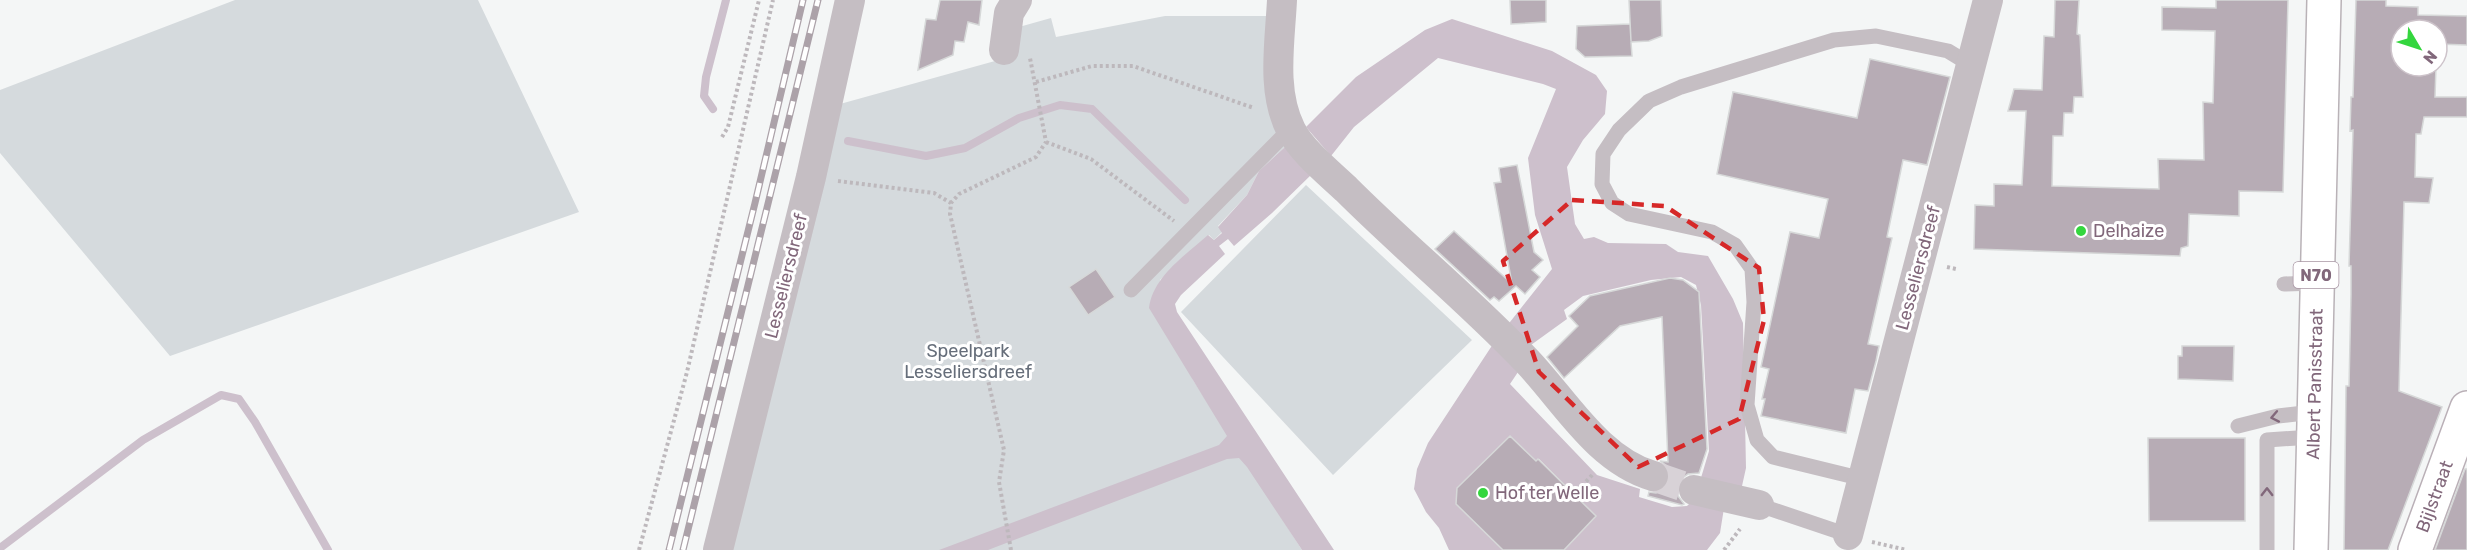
<svg xmlns="http://www.w3.org/2000/svg" width="2467" height="550" font-family="Rubik,sans-serif">
	<rect width="100%" height="100%" fill="#f4f6f6"/>
	<path fill="#d5dadd" d="M235 0H478L579 212 170 356 0 153V90Z
		M1165 16H1273L1286 146 1259 171 1247 195 1218 226 1222 232 1214 240 1209 235 1160 280 1193 380 1302 550H729L840 104 1013 56 1019 27 1051 18 1056 37Z
		M1306 185 1472 340 1333 475 1181 312Z"/>
	<path fill="#cdc0cc" fill-rule="evenodd" d="M1452 19 1552 51 1596 75 1607 91 1605 114 1583 140 1567 167 1575 224 1584 239 1594 237 1608 243 1666 244 1678 252 1708 256 1733 299 1743 323 1746 468 1742 486 1724 508 1720 533 1707 550H1564L1596 516 1539 459 1536 461 1510 437 1457 488 1456 504 1503 550H1449L1439 528 1426 512 1414 489 1417 469 1428 443 1495 341 1552 269 1535 215 1528 158 1556 89 1543 84 1438 58 1354 127 1331 156 1306 127 1356 77 1425 30ZM1681 277 1696 285 1701 305 1709 451 1695 498 1687 506 1672 507 1639 497 1640 489 1597 475 1510 384 1520 369 1513 358 1567 319 1564 310 1583 296 1651 280Z
		M1286 146 1312 174 1272 213 1234 246 1228 239 1219 246 1225 254 1181 295 1175 304 1177 312 1334 550H1302L1247 467 1239 458 1227 459 988 550H939L1219 445 1227 436 1149 308C1153 276 1186 255 1208 235L1214 240 1222 233 1218 227 1247 195 1259 171Z"/>
	<g fill="none" stroke-linecap="round" stroke-linejoin="round">
		<path stroke="#cdc0cc" stroke-width="8" d="M713 109 704 96 706 77 726 0
			M848 141 926 156 965 148 1019 118 1060 105 1092 109 1185 200
			M0 548 143 440 221 395 239 399 255 422 328 550"/>
	</g>
	<path fill="#b7acb5" stroke="#d6d8d8" stroke-width="1.5" d="M940 0H982L979 25 968 22 964 42 955 41 953 55 918 70 926 19 936 20Z
		M1510 0H1546V22L1511 24Z
		M1629 0H1661L1662 36 1649 41 1631 42 1632 56 1585 57 1576 49 1577 26 1630 24 1631 41Z
		M2055 0H2079L2077 34 2080 35 2083 97H2074L2073 113H2064L2063 136H2053L2052 186 2159 189 2158 159 2204 160 2203 102 2213 103 2215 31 2162 30V7L2216 8V0H2288L2283 192 2239 191V216L2189 214 2188 246 2181 248 2180 256 1974 249 1975 205 1994 206V184L2022 185 2026 111H2008L2014 89 2042 90 2044 36 2054 37Z
		M2356 0H2386V6L2418 7V15L2467 16V45L2437 44V30H2401V66H2436L2435 97H2467V117H2424L2421 134H2416L2415 177 2433 178 2429 203 2404 202 2399 391 2442 407 2388 550H2344L2346 386H2349L2351 294V266H2349L2353 130 2350 131 2351 97H2353Z
		M1870 59 1950 77 1927 165 1903 160 1887 237 1892 238 1868 344 1879 346 1876 361 1868 391 1855 389 1846 433 1761 416 1765 399H1762L1769 369 1761 367 1790 232 1819 238 1828 199 1717 174 1733 92 1857 118Z
		M1517 165 1534 252 1543 260 1532 270 1540 277 1525 294 1516 286 1499 301 1494 297 1490 300 1435 249 1454 231 1512 284 1494 183 1501 182 1499 168Z
		M1096 269 1115 297 1088 315 1069 287Z
		M1670 278 1683 280 1699 292 1707 449 1699 473 1688 474 1681 479 1677 486 1678 496 1684 504 1682 505 1648 496 1649 492 1656 493 1664 489 1669 482 1670 474 1667 466 1660 461 1668 462 1662 317 1620 326 1564 378 1547 357 1578 326 1569 316 1590 296Z
		M2182 346H2234L2233 381 2178 379V356H2182Z
		M1510 436 1536 461 1538 459 1596 516 1564 550H1503L1456 504 1457 488Z
		M2148 438H2245V521H2149Z
		M2465 469H2467V550H2435Z"/>
	<g fill="none" stroke-linecap="round" stroke-linejoin="round">
		<path stroke="#d8d2d7" stroke-width="30" stroke-dasharray="30 15" stroke-linecap="butt" d="M1653 476 1694 490"/>
		<defs>
			<g id="secondary">
				<path id="s1" d="M2415 550 2467 408"/>
			</g>
			<g id="primary">
				<path id="s2" d="M2311 550 2324 0"/>
			</g>
		</defs>
		<use href="#secondary" stroke="#bab0b7" stroke-width="36"/>
		<use href="#primary" stroke="#b9b2b7" stroke-width="36"/>
		<path stroke="#bdb8bc" stroke-width="4" stroke-dasharray="3 3" stroke-linecap="butt" d="M1036 82 1092 66H1133L1254 108
			M722 137 728 127 759 0
			M1046 142 1091 159 1174 221
			M838 181 934 193 951 203
			M1947 267 1956 269
			M1574 495 1593 474
			M1872 542 1907 550
			M639 550 687 372 773 0
			M1011 550 999 482 1004 450 950 214 951 203 959 194 1036 157 1046 142 1030 58
			M1724 550 1740 529"/>
		<path stroke="#c5bec3" stroke-width="15" d="M2284 284 2316 283
			M1131 290 1290 129
			M2238 426 2278 416 2313 412
			M1863 479 1773 457 1757 440 1747 405 1754 302 1752 269 1735 245 1712 232 1629 214 1612 203 1602 184 1603 154 1619 130 1649 101 1681 87 1834 40 1876 36 1948 51 1971 65
			M1759 505 1848 535
			M2267 550V440L2312 437"/>
		<path stroke="#c5bec3" stroke-width="30" d="M1282 0C1280 42 1271 91 1291 130 1301 150 1329 173 1346 189 1405 248 1470 301 1527 361 1565 401 1598 460 1653 476
			M1004 50 1009 13 1017 0
			M1694 490 1759 505
			M1848 535 1988 0
			M718 550 811 177 850 0"/>
		<use href="#secondary" stroke="#fff" stroke-width="33"/>
		<use href="#primary" stroke="#fff" stroke-width="33"/>
		<defs>
			<path id="rail" d="M669 550 755 203 803 0
				M683 550 818 0"/>
		</defs>
		<use href="#rail" stroke="#aca2a9" stroke-width="7"/>
		<use href="#rail" stroke="#fff" stroke-width="4.5" stroke-dasharray="14" stroke-linecap="butt"/>
	</g>
	<defs><path id="oneway-chevron" d="M-2-3.5L2.5 0L-2 3.5" fill="none" stroke-width="1.6" stroke-linecap="round" stroke-linejoin="round" transform="scale(1.5)"/></defs>
	<g stroke="#82687b">
		<use href="#oneway-chevron" transform="translate(2275 417) rotate(169)"/>
		<use href="#oneway-chevron" transform="translate(2267 492) rotate(-90)"/>
	</g>
	<path fill="none" stroke="#d62828" stroke-width="4.5" stroke-dasharray="12 8" stroke-linejoin="round" d="M1572 200 1665 206 1759 268 1764 320 1739 419 1638 467 1539 372 1503 261Z"/>
	<g fill="#34d63e" stroke="#fff" stroke-width="2">
		<circle cx="2081" cy="231" r="6"/>
		<circle cx="1483" cy="493" r="6"/>
	</g>
	<g text-anchor="middle" stroke-width="6" stroke-linejoin="round" paint-order="stroke">
		<rect fill="#fff" stroke="#a895a3" stroke-width="1.5" x="2293.5" y="262" width="45" height="26" rx="4.5"/>
		<g font-size="16" font-weight="bold" fill="#82687b">
			<text x="2316" y="281">N70</text>
		</g>
		<g font-size="18" fill="#82687b" stroke="#fff" text-anchor="start">
			<text x="2093" y="237">Delhaize</text>
			<text x="1495" y="499">Hof ter Welle</text>
		</g>
		<g font-size="18" fill="#82687b" stroke="#fff">
			<text transform="translate(1918 268) rotate(-75)" y="6">Lesseliersdreef</text>
			<text transform="translate(786 276) rotate(-76)" y="6">Lesseliersdreef</text>
			<text dy="6" stroke="none"><textPath href="#s2" startOffset="166">Albert Panisstraat</textPath></text>
			<text dy="6" stroke="none"><textPath href="#s1" startOffset="57">Bijlstraat</textPath></text>
		</g>
		<g font-size="18" fill="#666e7a" stroke="#fff">
			<text x="968" y="357">Speelpark<tspan x="968" dy="21">Lesseliersdreef</tspan></text>
		</g>
	</g>
	<g transform="translate(2419 48) rotate(129)"><circle r="28" fill="#ffffff" stroke="#cdc3ca" stroke-width="1.5"/>
	<path d="M0-4.5L10 22L0 15L-10 22Z" fill="#34d63e"/>
	<text y="-9" font-size="16" font-weight="bold" text-anchor="middle" fill="#82687b">N</text>
	</g>
</svg>
